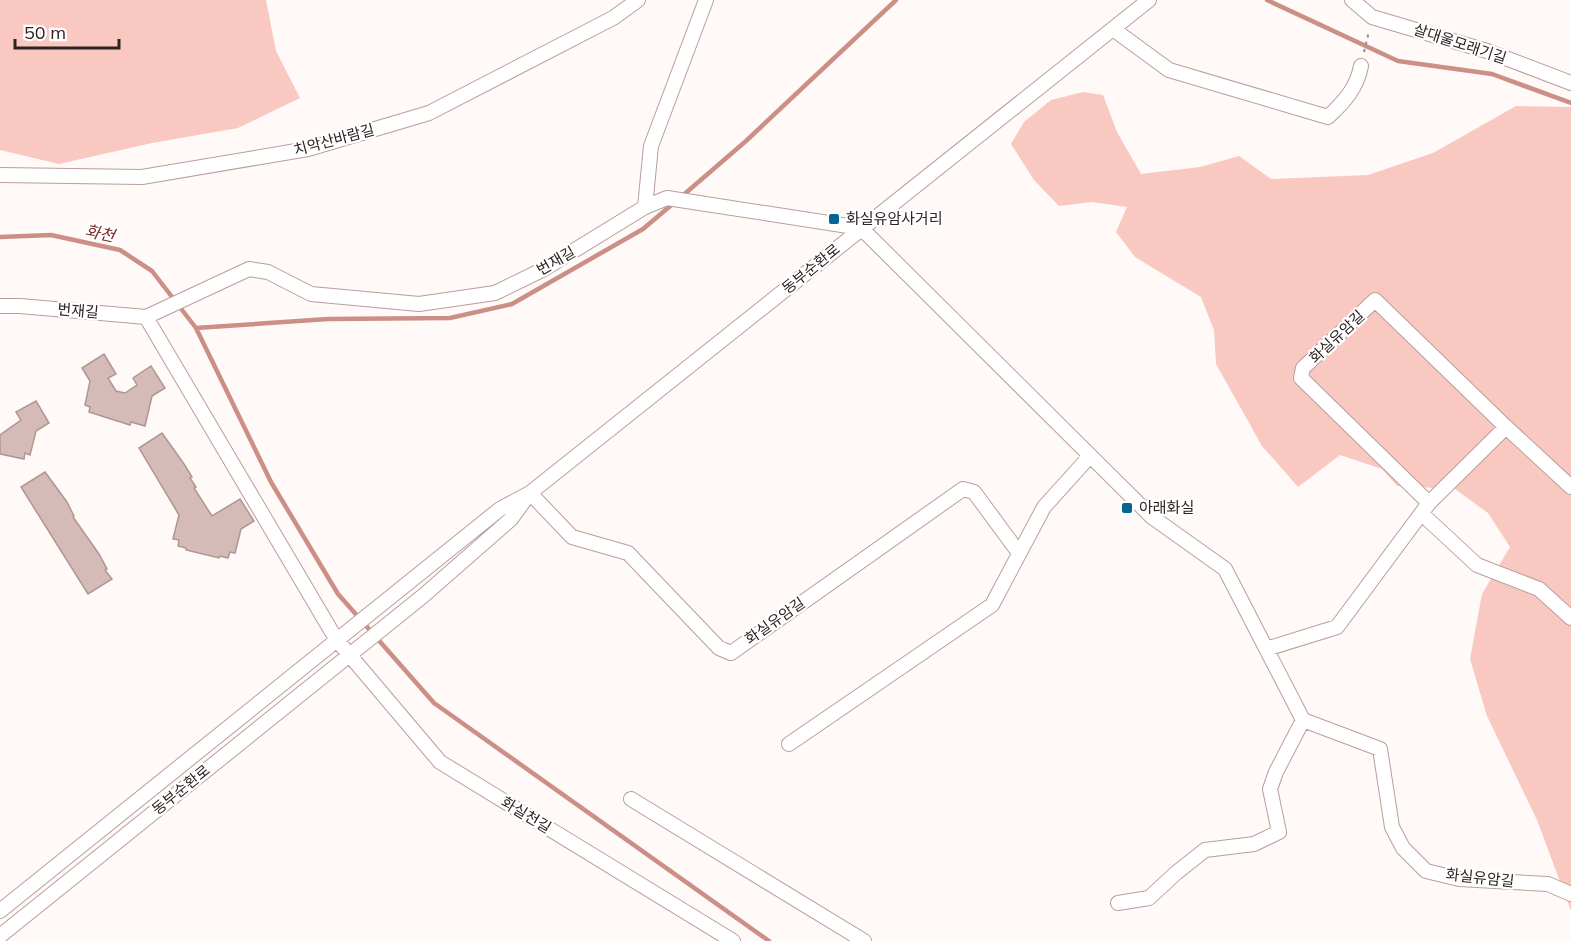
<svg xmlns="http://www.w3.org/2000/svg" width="1571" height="941" font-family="Mulish,'Noto Sans KR',sans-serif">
	<rect width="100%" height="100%" fill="#fff9f8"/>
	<path fill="#f9c8c0" d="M0 0H266L276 51 300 98 238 128 152 143 59 164 0 150Z
		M1083 92 1103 95 1117 132 1141 174 1200 167 1239 156 1271 179 1368 175 1433 153 1516 106 1571 107V911L1537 820 1487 716 1470 659 1482 594 1510 547 1488 513 1455 489 1397 486 1382 469 1340 455 1298 487 1262 446 1216 364 1214 330 1201 297 1135 257 1116 232 1127 207 1092 202 1059 206 1034 180 1011 144 1024 122 1051 100Z"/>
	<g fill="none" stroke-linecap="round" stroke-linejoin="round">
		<path stroke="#cc8f85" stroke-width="4.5" d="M1267 0 1398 61 1492 74 1571 103
			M681 197 746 141 896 0
			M0 237 51 235 120 250 152 271 196 328 271 482 338 594 434 703 769 941
			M196 328 328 319 450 318 512 304 643 229 675 202"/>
	</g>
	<path fill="#d4bbb7" stroke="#af9692" stroke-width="1.5" d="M104 354 116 374 108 378 116 391 125 393 137 385 133 378 151 366 165 388 152 396 145 426 131 422 130 425 89 412 90 407 85 405 90 381 82 368Z
		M36 401 49 423 36 431 30 455 25 453 24 459 0 454V435L21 420 16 412Z
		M162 433 184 464 192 477 190 478 196 487 194 488 212 516 240 499 254 521 241 529 235 553 230 552 228 558 220 556 219 558 186 550V548L178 546 179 540 173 539 179 515 139 448Z
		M45 472 67 502 74 516 73 517 99 554 107 569 105 570 112 579 88 594 21 487Z"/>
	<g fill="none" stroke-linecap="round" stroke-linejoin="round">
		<defs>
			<path id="minor" d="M1352 0 1372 17 1487 51 1571 83
				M1113 29 1169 70 1328 117C1344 102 1357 88 1361 66
				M0 175 142 177 308 149 429 113 613 18 638 0
				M645 207 651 146 706 0
				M861 228 1152 517 1225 569 1303 720 1380 749 1392 827 1403 848 1426 871 1459 879 1548 884 1571 894
				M0 306H20L146 317 249 269 268 272 311 294 419 304 495 293 544 269 645 207 667 198 861 228
				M146 317 336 639 440 762 733 941
				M530 493 572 537 628 553 719 648 731 653 963 489 974 492 1019 553
				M1429 503 1301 378 1303 368 1375 300 1506 427 1571 487
				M1422 514 1477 565 1539 589 1571 618
				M1266 649 1337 627 1429 503 1506 427
				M789 744 992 605 1044 507 1090 456
				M631 799 864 941
				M1118 903 1149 898 1176 873 1205 850 1254 844 1279 832 1270 789 1276 772 1303 720
				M0 911 500 509 530 493 1149 0
				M0 936 423 596 511 519 527 497"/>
		</defs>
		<use href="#minor" stroke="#b89f9b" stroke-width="16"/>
		<path stroke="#948c8b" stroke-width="2" stroke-dasharray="3 4.5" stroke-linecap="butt" d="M1364 52 1369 31"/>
		<use href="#minor" stroke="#fff" stroke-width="14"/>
	</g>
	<g fill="#036695" stroke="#fff" stroke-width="2">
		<rect x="828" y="213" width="12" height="12" rx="3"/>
		<rect x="1121" y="502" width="12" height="12" rx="3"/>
	</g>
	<g text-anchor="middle" stroke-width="4.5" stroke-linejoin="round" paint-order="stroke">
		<g font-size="15" fill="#2d2322" stroke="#fff">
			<text transform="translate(1460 44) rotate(18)" y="5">살대울모래기길</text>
			<text transform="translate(334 140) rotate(-15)" y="5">치악산바람길</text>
			<text transform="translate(556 261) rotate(-30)" y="5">번재길</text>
			<text transform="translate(811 269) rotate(-39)" y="5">동부순환로</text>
			<text transform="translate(78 311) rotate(5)" y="5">번재길</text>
			<text transform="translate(1337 337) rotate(-43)" y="5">화실유암길</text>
			<text transform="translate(775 621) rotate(-35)" y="5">화실유암길</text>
			<text transform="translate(181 790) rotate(-39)" y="5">동부순환로</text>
			<text transform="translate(526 815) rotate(31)" y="5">화실천길</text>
			<text transform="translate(1480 878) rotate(6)" y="5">화실유암길</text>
		</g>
		<g font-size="15" fill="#2d2322" stroke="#fff" text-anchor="start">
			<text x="846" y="224">화실유암사거리</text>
			<text x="1139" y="513">아래화실</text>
		</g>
		<g font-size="16" font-style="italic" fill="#772d25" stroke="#fff">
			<text transform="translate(100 233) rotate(12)" y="6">화천</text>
		</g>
	</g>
	<path d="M15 39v9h104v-9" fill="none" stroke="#2d2322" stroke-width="3"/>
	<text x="24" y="39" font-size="18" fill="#2d2322" stroke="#ffffff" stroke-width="4.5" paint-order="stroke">50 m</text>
</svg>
